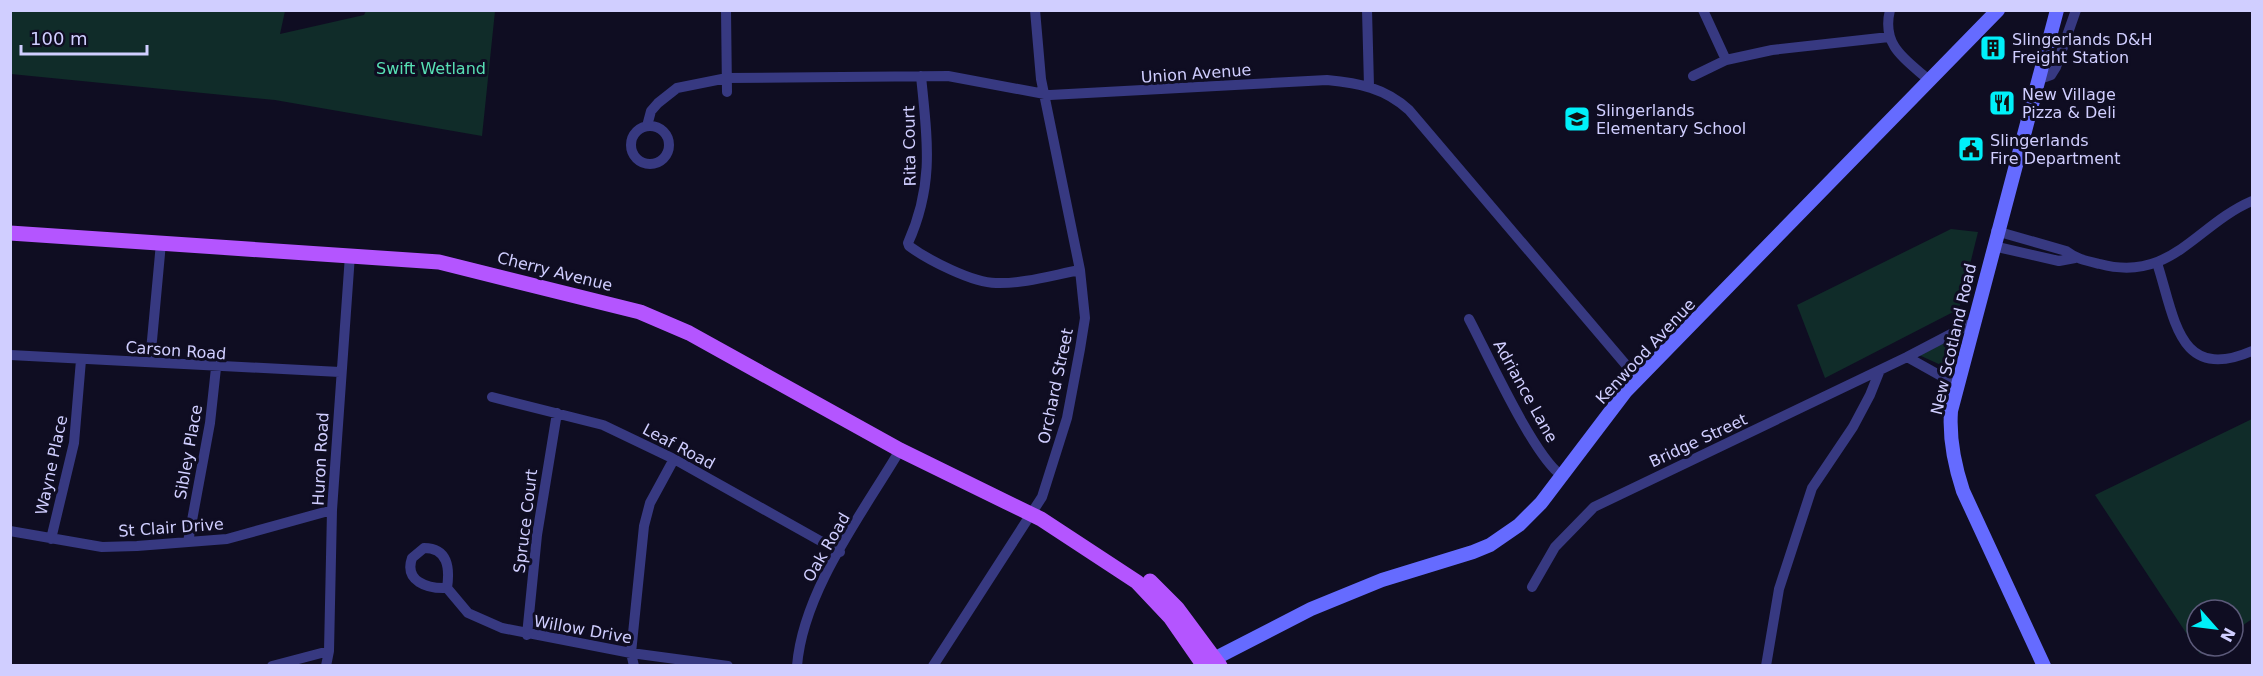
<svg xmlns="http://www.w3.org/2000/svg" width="2263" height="676" font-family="'DejaVu Sans',sans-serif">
	<rect width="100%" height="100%" fill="#0f0d22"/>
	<path fill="#102c29" d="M10 11H285L280 34 364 15 366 11H495L482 136 275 100 11 74Z
		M1951 229 1978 232 1959 309 1825 378 1797 305Z
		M1962 333 1951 375 1943 366 1919 355Z
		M2252 419V619L2233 632V610H2197V646H2212L2200 654 2095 495Z"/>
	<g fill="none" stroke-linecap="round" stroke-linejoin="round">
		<path stroke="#373981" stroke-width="10" d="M726 10 727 92
			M1367 10 1369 86
			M1703 10 1726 60
			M1890 10C1881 46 1906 60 1929 80
			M921 76C927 138 935 183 908 243L909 246C928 260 973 283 996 283 1023 284 1053 275 1080 270
			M1693 76 1726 60 1772 50 1889 37
			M2037 80 2051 75 2056 67 2076 10
			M631 145a19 19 0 1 1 38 0a19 19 0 1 1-38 0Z
			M647 126 651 111 658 103 677 88 727 78 948 76 1050 95 1327 80C1359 83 1385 88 1409 110L1638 379
			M1996 231 2066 251C2076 259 2087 261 2100 264 2171 283 2196 225 2252 201
			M1993 246 2059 261 2075 258
			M2157 263C2175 318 2178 383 2252 351
			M1469 319C1487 353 1533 455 1561 475
			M10 355 340 372
			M1907 357 1957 385
			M150 362 161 243
			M492 397 603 425 674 459 840 552
			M10 531 102 547 137 546 227 539 332 510
			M51 539 74 443 81 360
			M188 542 210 423 216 368
			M424 548C448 548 450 568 447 588 427 589 404 581 412 558Z
			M1532 587 1555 547 1594 507 1907 357 1974 322
			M447 588 468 613 502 628 631 653 728 666
			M527 635 537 535 557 413
			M272 666 329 651
			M326 666 329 651 332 510 350 255
			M634 666 631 653 644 526 650 503 674 459
			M797 666C803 591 862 514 900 450
			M933 666 1042 497 1067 418 1080 349 1085 318 1080 270 1041 79 1035 10
			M1766 666 1779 589 1812 488 1853 427 1870 395 1880 370"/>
		<path stroke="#656bff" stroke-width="14" d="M1206 663 1311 609 1382 580 1473 552 1490 545 1519 525 1541 503 1626 391 1998 10
			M2044 666 1963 491C1954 464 1949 439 1951 411L2057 10"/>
		<path stroke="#b455ff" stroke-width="15" d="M10 233 439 262 640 312 689 333 900 450 1041 519 1137 582 1170 617 1204 666
			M1150 581 1177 608 1220 666"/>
	</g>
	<defs>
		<symbol id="building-square" viewBox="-11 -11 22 22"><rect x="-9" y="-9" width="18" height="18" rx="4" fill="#00f0f9" stroke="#0f0d22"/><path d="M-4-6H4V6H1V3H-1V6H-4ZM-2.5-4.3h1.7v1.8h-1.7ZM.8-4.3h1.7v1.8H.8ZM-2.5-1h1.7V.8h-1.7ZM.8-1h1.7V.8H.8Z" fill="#111"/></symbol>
		<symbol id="restaurant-square" viewBox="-11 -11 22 22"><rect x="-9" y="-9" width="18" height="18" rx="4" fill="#00f0f9" stroke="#0f0d22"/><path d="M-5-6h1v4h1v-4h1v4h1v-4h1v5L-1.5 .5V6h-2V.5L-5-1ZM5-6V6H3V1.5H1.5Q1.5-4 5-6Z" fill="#111"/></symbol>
		<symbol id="school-square" viewBox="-11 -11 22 22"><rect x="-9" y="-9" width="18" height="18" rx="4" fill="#00f0f9" stroke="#0f0d22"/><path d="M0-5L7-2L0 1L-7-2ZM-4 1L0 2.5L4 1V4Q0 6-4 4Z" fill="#111"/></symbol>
		<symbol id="civic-square" viewBox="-11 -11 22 22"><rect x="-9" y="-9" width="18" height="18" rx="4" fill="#00f0f9" stroke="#0f0d22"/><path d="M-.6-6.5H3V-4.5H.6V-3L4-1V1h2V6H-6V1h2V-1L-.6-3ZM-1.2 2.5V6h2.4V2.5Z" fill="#111"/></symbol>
	</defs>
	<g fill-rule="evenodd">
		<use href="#building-square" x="1978" y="33" width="30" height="30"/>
		<use href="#restaurant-square" x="1987" y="88" width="30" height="30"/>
		<use href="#school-square" x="1562" y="104" width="30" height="30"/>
		<use href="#civic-square" x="1956" y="134" width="30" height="30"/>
	</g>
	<g text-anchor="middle" stroke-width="6" stroke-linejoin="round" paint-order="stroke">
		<g font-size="16" fill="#d0ceff" stroke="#0f0d22" text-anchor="start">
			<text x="2012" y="45">Slingerlands D&amp;H<tspan x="2012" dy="18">Freight Station</tspan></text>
			<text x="2022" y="100">New Village<tspan x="2022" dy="18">Pizza &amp; Deli</tspan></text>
			<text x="1596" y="116">Slingerlands<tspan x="1596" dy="18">Elementary School</tspan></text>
			<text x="1990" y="146">Slingerlands<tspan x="1990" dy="18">Fire Department</tspan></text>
		</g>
		<g font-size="16" fill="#58e0b5" stroke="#0f0d22">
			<text x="431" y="74">Swift Wetland</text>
		</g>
		<g font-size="16" fill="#d0ceff" stroke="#0f0d22">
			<text transform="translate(1196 73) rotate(-4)" y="6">Union Avenue</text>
			<text transform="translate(909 146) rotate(-91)" y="6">Rita Court</text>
			<text transform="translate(555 271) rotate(14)" y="6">Cherry Avenue</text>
			<text transform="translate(1953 339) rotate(-77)" y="6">New Scotland Road</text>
			<text transform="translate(176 350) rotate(4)" y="6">Carson Road</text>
			<text transform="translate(1645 351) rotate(-47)" y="6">Kenwood Avenue</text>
			<text transform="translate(1055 386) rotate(-78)" y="6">Orchard Street</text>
			<text transform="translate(1526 391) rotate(61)" y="6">Adriance Lane</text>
			<text transform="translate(1698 440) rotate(-25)" y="6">Bridge Street</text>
			<text transform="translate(679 446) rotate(28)" y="6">Leaf Road</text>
			<text transform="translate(188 452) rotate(-80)" y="6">Sibley Place</text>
			<text transform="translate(320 459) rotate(-87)" y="6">Huron Road</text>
			<text transform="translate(51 465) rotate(-78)" y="6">Wayne Place</text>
			<text transform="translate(525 521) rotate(-83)" y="6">Spruce Court</text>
			<text transform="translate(171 527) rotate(-4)" y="6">St Clair Drive</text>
			<text transform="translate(826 547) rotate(-60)" y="6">Oak Road</text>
			<text transform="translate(583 629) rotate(10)" y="6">Willow Drive</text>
		</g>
	</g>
	<rect width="2263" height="676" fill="none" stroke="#d0ceff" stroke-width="24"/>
	<g transform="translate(2215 628) rotate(118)"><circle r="28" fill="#0f0d22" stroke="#5c5a7a" stroke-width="1.5"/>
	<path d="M0-4.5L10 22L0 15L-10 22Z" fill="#00f0f9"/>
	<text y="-9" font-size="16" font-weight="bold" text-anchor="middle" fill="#d0ceff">N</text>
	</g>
	<path d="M21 45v9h126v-9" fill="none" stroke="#d0ceff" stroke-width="3"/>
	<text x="30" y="45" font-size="18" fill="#d0ceff" stroke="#0f0d22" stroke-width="4.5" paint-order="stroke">100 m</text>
</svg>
